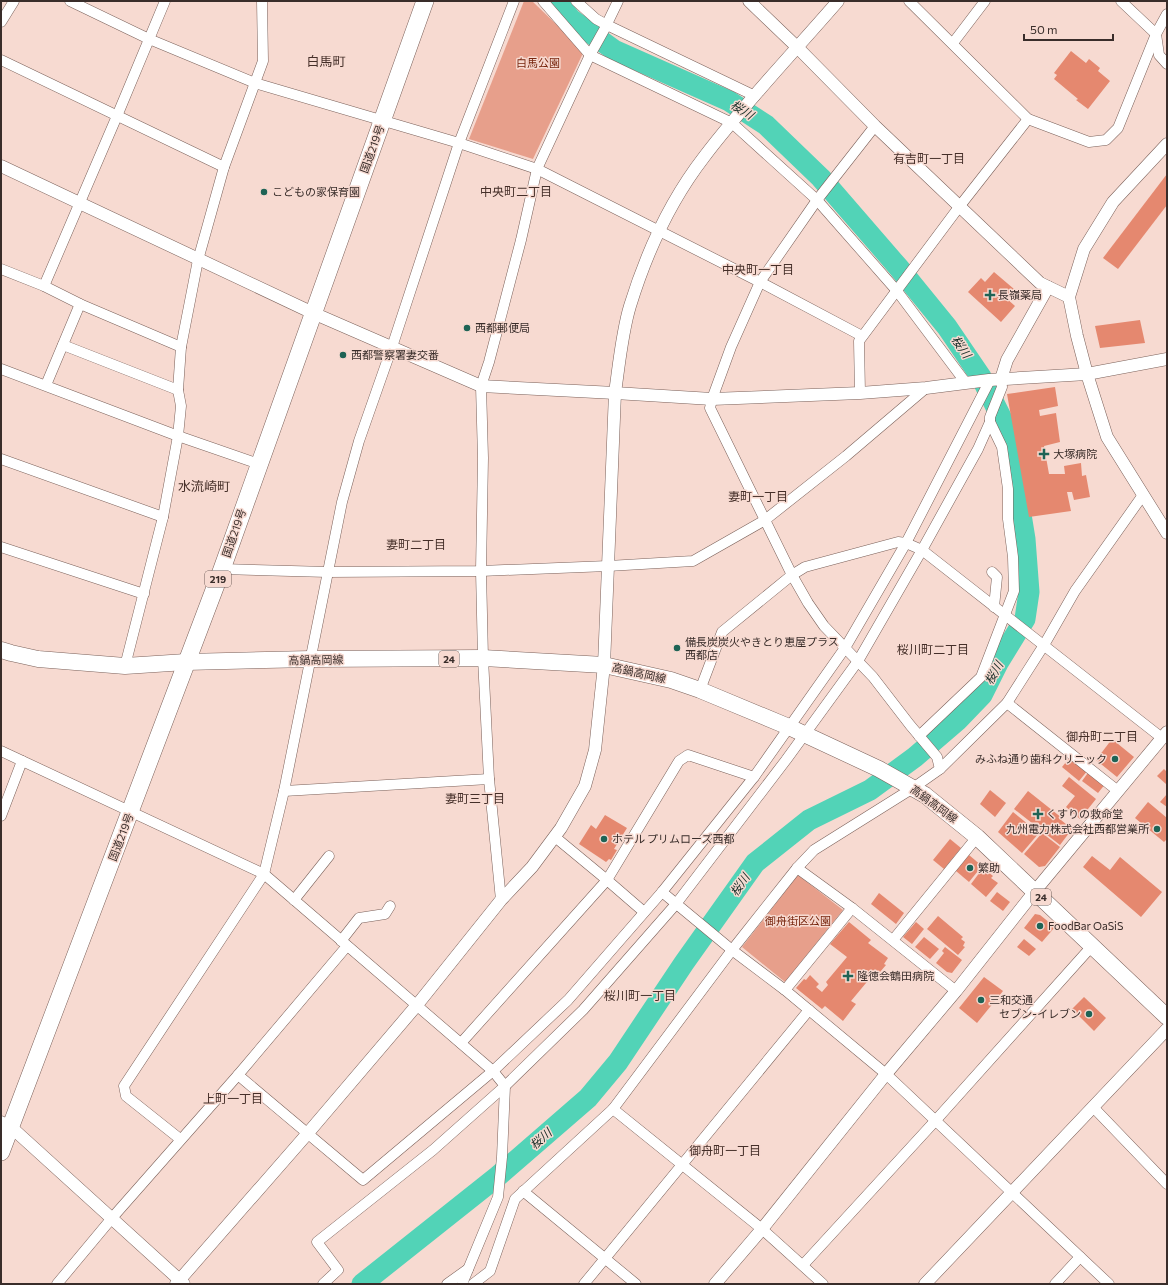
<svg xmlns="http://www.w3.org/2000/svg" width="1168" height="1285" viewBox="0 0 1168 1285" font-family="Commissioner,'Noto Sans JP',sans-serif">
  <rect width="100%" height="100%" fill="#f7dad1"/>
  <g fill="#e79f8b">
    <path d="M524,1H532L584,51L533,159L469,139Z"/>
    <path d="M798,875L843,910L785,982L742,947Z"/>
  </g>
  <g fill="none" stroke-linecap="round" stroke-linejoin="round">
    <path stroke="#52d3b7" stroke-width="21" d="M362,1284L498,1176L588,1098L618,1062L684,963L755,863L809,820L870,790L915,757L958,720L982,695L998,663L1025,619L1029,592L1025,539L1007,429L981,377L947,327L899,268L821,178L766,125L729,101L614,50L571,19L556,1"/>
  </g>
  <g fill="#e5886f">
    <path d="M1071,51L1086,63L1089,59L1100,68L1098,71L1110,81L1088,109L1076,100L1078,99L1054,79L1057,75L1054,73Z"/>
    <path d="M1167,174V205L1118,269L1103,258Z"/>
    <path d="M994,272L1014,289L1006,298L1015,306L1001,322L968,292L981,278L985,282Z"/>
    <path d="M1140,320L1145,343L1100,348L1095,326Z"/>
    <path d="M1055,387L1058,406L1039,410L1040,416L1056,413L1060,442L1044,446L1049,474H1065L1064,466L1081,463L1082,476L1086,475L1090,497L1074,500L1072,492H1067L1071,511L1029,517L1007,394Z"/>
    <path d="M1112,739L1134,757L1117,777L1096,760Z"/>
    <path d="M1071,756L1088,770L1079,781L1062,767Z"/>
    <path d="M1164,769L1167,772L1166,784L1157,776Z"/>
    <path d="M1090,770L1106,783L1098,793L1082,781Z"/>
    <path d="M1069,777L1096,799L1080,819L1066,807L1075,796L1062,786Z"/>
    <path d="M990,790L1006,803L995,817L980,804Z"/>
    <path d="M1028,791L1062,818L1061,820L1072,829L1060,845L1014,809Z"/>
    <path d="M1167,794V807L1160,802Z"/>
    <path d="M1148,802L1167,818V839L1164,842L1135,818Z"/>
    <path d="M1013,812L1039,833L1022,853L998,832Z"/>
    <path d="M605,815L627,828L614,849L617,850L611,860L609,859L606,862L579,844L591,825L596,829Z"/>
    <path d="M1042,833L1060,847L1045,866L1039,867L1024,854Z"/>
    <path d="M950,839L961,848L944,869L933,860Z"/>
    <path d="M969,855L982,866L969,882L956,871Z"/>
    <path d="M1092,856L1110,870L1120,857L1162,892L1141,917L1083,867Z"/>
    <path d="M983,868L993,876L991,878L998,883L986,897L971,884Z"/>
    <path d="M997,892L1010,902L1003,911L990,901Z"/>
    <path d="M879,893L904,913L896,924L871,904Z"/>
    <path d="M1035,914L1040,915L1055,927L1042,942L1024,928Z"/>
    <path d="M938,916L963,937L961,939L965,942L963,946L965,947L958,955L927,929Z"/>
    <path d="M849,922L871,940L868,943L888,958L884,964L886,965L874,979L871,977L851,1001L856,1004L843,1021L825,1006L822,1009L796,988L804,979L806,980L810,975L819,984L816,987L822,992L828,985L826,982L847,957L830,944Z"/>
    <path d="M916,922L924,929L912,944L903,937Z"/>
    <path d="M924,937L939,949L930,959L915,947Z"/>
    <path d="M1024,939L1036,949L1029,956L1017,947Z"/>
    <path d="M945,947L962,960L952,973L947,972L936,963L944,953L942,951Z"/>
    <path d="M984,977L1003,991L977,1023L959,1008Z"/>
    <path d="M1084,997L1106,1018L1094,1031L1072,1009Z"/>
  </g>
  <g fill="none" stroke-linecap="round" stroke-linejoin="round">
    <defs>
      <g id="minor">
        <path d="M70,1L149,39L255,83L459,143L537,169L760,282L862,336"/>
        <path d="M543,1L590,55L732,123L817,200L897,291L966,383"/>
        <path d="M576,1L596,19L607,25L755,96"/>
        <path d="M909,1L1028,119L1089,142L1106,140L1118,128L1156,34L1167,14"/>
        <path d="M1121,1L1156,34L1159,55L1167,64"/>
        <path d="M1,22L14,1"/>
        <path d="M953,43L985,1"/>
        <path d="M1,60L224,167"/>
        <path d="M875,126L817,200L760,282L731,347L712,399L710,408L792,575L808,603L824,626L873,677L910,725L937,757L940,769"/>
        <path d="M1,269L44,286L80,304L181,347"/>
        <path d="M44,286L117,116L165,1"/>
        <path d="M63,345L178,390"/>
        <path d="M1,369L178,436L259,464"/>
        <path d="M46,385L80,304"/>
        <path d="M860,393L859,341L959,207L1028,119"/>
        <path d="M1,459L163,517"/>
        <path d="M1,547L144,594"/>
        <path d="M222,569L328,572L481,571L608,566L693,561L765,520L846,456L926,388"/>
        <path d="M992,572L997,577L994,607"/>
        <path d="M125,666L163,517L178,436L181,406L178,390L181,347L198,260L224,167L263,61L262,1"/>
        <path d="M700,690L722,632L792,575L805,567L898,542L906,543L922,550L1162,738"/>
        <path d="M1007,703L1118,791"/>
        <path d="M919,736L981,677L1014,591L1013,557L1008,519V489L1002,447L990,422V417L1002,387L1001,379"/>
        <path d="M1,751L264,874L493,1071L505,1086L502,1157L498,1197L462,1284"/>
        <path d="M284,791L489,779"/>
        <path d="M1,816L22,761"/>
        <path d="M555,837L607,880L679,761L688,755L754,777"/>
        <path d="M797,868L852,908L956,991"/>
        <path d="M662,892L732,950L785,990L886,1074L1109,1284"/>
        <path d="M294,900L329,856"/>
        <path d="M501,900L489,779L483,658L481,571L483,458L481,386L489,362L521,240L537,169L590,55L604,30L618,1"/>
        <path d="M893,940L977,837"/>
        <path d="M341,941L359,918L385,914L390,906"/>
        <path d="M785,990L852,908"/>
        <path d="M461,1043L607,880L644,912"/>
        <path d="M238,1075L363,1180L493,1071L568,1000L662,892L754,777L845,648L906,543L989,382L992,380"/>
        <path d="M1093,1107L1167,1184"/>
        <path d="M613,1109L762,1229L823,1284"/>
        <path d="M180,1139L126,1096L124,1086L264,874L284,791L342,502L359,441L392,347L459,143L514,1"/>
        <path d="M523,1191L636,1284"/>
        <path d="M803,1265L936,1120L1092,946"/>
        <path d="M57,1284L112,1218L238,1075L347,946"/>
        <path d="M323,1284L338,1270L317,1242L433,1150L505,1086L583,1010L676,904L786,760L858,661L922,550L978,449L990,422"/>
        <path d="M447,1284L468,1269"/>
        <path d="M473,1284L490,1271L515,1199L613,1109L732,950L797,868L814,850L913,788L940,769L1007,703L1044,645L1075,591L1143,495"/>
        <path d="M584,1284L809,1010"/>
        <path d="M1055,1284L1080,1257"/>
      </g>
      <g id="tertiary">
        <path d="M1,166L313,313L481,386L615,393L712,399L860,393L926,388L989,380L1087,374L1077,336L1069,297L1040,283L875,126L798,48L749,1"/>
        <path d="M1069,297L1084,249L1113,202L1167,144"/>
        <path d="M1167,359L1087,374L1107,437L1167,533"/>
        <path d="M1001,379L1007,360L1048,287"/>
        <path d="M1,1122L11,1127L184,1284"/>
        <path d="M176,1284L308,1133L417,1005L501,900L532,867L561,828L585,786L595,750L604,665L615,393C619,365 622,332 630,306C646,254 670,201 704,157C745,103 793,53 838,1"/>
        <path d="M715,1284L762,1229L886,1074L956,991L1035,891L1167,732"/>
        <path d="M925,1284L1167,1029"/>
      </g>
      <path id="primary" d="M1,650L11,653L38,659L125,666L186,662L311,659L483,658L604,665L671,680L700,690L789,727L879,769L925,795L977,837L1167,1017"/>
      <path id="trunk" d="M1,1152L222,569L425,1"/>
    </defs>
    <use href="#minor" stroke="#7b615a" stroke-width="11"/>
    <use href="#tertiary" stroke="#7b615a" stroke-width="13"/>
    <use href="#primary" stroke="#7b615a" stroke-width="17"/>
    <use href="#trunk" stroke="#7b615a" stroke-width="18"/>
    <use href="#minor" stroke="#fff" stroke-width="10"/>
    <use href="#tertiary" stroke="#fff" stroke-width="12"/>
    <use href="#primary" stroke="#fff" stroke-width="16"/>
    <use href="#trunk" stroke="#fff" stroke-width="17"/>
  </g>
  <g fill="#1e6355" stroke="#f7dad1" stroke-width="1.5">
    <circle cx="264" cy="192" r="4"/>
    <path d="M988 289h4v4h4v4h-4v4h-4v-4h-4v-4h4z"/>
    <circle cx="467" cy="328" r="4"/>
    <circle cx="343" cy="355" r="4"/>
    <path d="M1042 448h4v4h4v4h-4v4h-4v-4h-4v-4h4z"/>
    <circle cx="677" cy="648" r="4"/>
    <circle cx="1115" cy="759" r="4"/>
    <path d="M1036 808h4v4h4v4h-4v4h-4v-4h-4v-4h4z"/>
    <circle cx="1157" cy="829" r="4"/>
    <circle cx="604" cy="839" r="4"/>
    <circle cx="970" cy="868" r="4"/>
    <circle cx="1040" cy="926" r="4"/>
    <path d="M846 970h4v4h4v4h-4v4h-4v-4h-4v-4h4z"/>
    <circle cx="981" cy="1000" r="4"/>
    <circle cx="1089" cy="1014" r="4"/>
  </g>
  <g text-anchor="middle" stroke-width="3" stroke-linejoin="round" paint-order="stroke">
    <g fill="#f7dad1" stroke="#72615c" stroke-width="1">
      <rect x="205" y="571" width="26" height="16" rx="3"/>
      <rect x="439" y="651" width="20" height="16" rx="3"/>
      <rect x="1031" y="889" width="20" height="16" rx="3"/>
    </g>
    <g font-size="10" font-weight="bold" fill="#392d2a">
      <text x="218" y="583">219</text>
      <text x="449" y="663">24</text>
      <text x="1041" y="901">24</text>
    </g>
    <g font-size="11" fill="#78250d" stroke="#f7dad1">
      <text x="538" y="67">白馬公園</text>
      <text x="798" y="925">御舟街区公園</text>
    </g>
    <g font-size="11" fill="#392d2a" stroke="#f7dad1">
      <text transform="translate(372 149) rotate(-70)" y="4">国道219号</text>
      <text transform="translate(234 533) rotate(-71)" y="4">国道219号</text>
      <text transform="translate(316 660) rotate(-1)" y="4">高鍋高岡線</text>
      <text transform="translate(639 673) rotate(13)" y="4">高鍋高岡線</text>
      <text transform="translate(934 804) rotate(36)" y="4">高鍋高岡線</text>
      <text transform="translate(121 837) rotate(-69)" y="4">国道219号</text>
    </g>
    <g font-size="11" fill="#392d2a" stroke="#f7dad1" text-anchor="start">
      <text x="272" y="196">こどもの家保育園</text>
      <text x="998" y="299">長嶺薬局</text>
      <text x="475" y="332">西都郵便局</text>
      <text x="351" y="359">西都警察署妻交番</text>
      <text x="1053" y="458">大塚病院</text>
      <text x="685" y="646">備長炭炭火やきとり恵屋プラス<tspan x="685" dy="13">西都店</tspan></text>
      <text x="1107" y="763" text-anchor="end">みふね通り歯科クリニック</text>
      <text x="1046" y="818">くすりの救命堂</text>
      <text x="1149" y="833" text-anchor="end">九州電力株式会社西都営業所</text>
      <text x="612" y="843">ホテル プリムローズ西都</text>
      <text x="978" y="872">繁助</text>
      <text x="1048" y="930">FoodBar OaSiS</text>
      <text x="857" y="980">隆徳会鶴田病院</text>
      <text x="989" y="1004">三和交通</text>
      <text x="1081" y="1018" text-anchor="end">セブン-イレブン</text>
    </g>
    <g font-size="12" font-style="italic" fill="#192f29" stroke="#f7dad1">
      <text transform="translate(742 110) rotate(32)" y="4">桜川</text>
      <text transform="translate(961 347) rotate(56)" y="4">桜川</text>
      <text transform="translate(994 673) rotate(-60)" y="4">桜川</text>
      <text transform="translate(740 885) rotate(-55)" y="4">桜川</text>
      <text transform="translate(541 1139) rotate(-41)" y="4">桜川</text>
    </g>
    <g font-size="12" fill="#452f29" stroke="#f7dad1">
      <text x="929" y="163">有吉町一丁目</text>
      <text x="516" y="196">中央町二丁目</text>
      <text x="758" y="274">中央町一丁目</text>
      <text x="758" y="501">妻町一丁目</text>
      <text x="416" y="549">妻町二丁目</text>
      <text x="933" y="654">桜川町二丁目</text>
      <text x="1102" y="741">御舟町二丁目</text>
      <text x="475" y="803">妻町三丁目</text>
      <text x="640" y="1000">桜川町一丁目</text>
      <text x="233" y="1103">上町一丁目</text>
      <text x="725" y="1155">御舟町一丁目</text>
    </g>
    <g font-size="13" fill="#452f29" stroke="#f7dad1">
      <text x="326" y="66">白馬町</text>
      <text x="204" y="491">水流崎町</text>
    </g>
  </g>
  <rect width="1168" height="1285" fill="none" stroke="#392d2a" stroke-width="4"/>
  <path d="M1024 34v6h89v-6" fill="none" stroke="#392d2a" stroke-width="2"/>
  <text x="1030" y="34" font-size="12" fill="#392d2a" stroke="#f7dad1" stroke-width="3" paint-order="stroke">50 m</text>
</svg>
